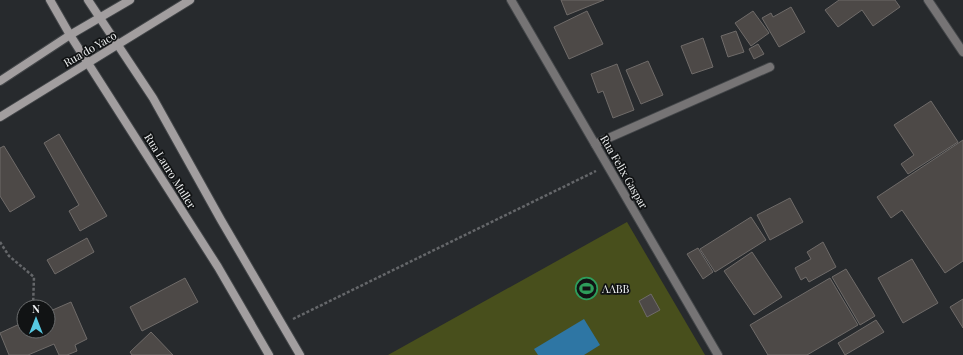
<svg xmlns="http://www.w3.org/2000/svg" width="963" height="355" viewBox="0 0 963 355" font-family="'Playfair Display',serif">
  <rect width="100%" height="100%" fill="#272a2d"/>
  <path fill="#484f1c" d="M627,222L705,355H388Z"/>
  <path fill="#2e76a4" d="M584,319L600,345L584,355H538L534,349Z"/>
  <g fill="#4d4947" stroke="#6f6b69">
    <path d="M561,0H604L567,15Z"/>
    <path d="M839,0H895L900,7L873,26L862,10L838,27L825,10Z"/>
    <path d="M791,7L805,32L779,47L762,18L771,13L773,17Z"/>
    <path d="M587,11L603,44L569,59L554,27Z"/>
    <path d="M753,11L769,33L751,46L735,23Z"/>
    <path d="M736,31L744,52L728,57L721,36Z"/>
    <path d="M703,38L713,67L692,74L681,46Z"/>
    <path d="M758,44L764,54L754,59L749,49Z"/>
    <path d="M648,61L663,95L641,104L626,70Z"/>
    <path d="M617,64L634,110L613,118L603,91L598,93L591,74Z"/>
    <path d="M931,101L958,142L908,174L901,164L914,155L894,125Z"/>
    <path d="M59,134L107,216L80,231L69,211L79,205L44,143Z"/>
    <path d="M963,140V261L945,273L902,210L891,218L877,197Z"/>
    <path d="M4,146L35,197L10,212L0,196V148Z"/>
    <path d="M790,198L803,222L770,240L757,215Z"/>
    <path d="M751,217L766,240L715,272L700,249Z"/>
    <path d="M87,238L94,252L55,274L47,260Z"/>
    <path d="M823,242L836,267L809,282L806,277L801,280L795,268L811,259L807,252Z"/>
    <path d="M698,248L713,272L703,279L687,254Z"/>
    <path d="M752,252L782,297L754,315L724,271Z"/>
    <path d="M912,259L938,303L903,323L878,278Z"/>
    <path d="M846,269L875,316L860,325L832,277Z"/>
    <path d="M185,278L198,302L142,331L130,307Z"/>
    <path d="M830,278L858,325L807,355H768L750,325Z"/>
    <path d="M651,294L660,310L647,317L639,301Z"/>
    <path d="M963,299V328L950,307Z"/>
    <path d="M71,302L87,339L75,345L77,351L67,355H59L54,344L28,355H9L0,333L24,322V331H48V312Z"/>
    <path d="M876,320L884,332L845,355L838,343Z"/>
    <path d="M151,332L173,355H132L130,352Z"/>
  </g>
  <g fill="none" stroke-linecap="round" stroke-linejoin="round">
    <defs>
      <g id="street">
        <path d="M511,0L718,355"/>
        <path d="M928,0L963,52"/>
        <path d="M595,144L770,67"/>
      </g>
      <g id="secondary">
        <path d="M50,0L70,35L218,267L269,355"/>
        <path d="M88,0L153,98L221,220L300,355"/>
        <path d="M0,81L70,35L130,0"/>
        <path d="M0,117L190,0"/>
      </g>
    </defs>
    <use href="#street" stroke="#434649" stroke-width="10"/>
    <use href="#secondary" stroke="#434649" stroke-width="10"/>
    <g stroke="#65676a" stroke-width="2.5" stroke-dasharray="3 2" stroke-linecap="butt">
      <path d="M0,242L9,256L34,277L33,307"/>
      <path d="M293,319L596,171"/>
    </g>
    <use href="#street" stroke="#767475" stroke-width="8"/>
    <use href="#secondary" stroke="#a29e9f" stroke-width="8"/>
  </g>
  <defs>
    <symbol id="stadium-ring" viewBox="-11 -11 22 22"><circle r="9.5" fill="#111314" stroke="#2e9e5b" stroke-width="1.5"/><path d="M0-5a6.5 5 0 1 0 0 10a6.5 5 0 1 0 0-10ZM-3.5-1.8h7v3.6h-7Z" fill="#2e9e5b"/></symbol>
  </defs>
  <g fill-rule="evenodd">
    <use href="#stadium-ring" x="574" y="276" width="25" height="25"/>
  </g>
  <g text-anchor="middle" stroke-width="3.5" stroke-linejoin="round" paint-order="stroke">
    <g font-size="11" fill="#f1f3f4" stroke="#111314">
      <text transform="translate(90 49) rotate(-30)" y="4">Rua do Yaco</text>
      <text transform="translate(170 171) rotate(58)" y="4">Rua Lauro Muller</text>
      <text transform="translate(624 172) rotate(60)" y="4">Rua Felix Gaspar</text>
    </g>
    <g font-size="11" fill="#f1f3f4" stroke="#111314" text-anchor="start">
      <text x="602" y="293">AABB</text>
    </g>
  </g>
  <g transform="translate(36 319)"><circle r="19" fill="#111314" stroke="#6b6d6e"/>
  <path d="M0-3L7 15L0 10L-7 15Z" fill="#57c9e2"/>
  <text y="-6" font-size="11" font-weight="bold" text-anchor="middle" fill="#f1f3f4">N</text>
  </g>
</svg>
